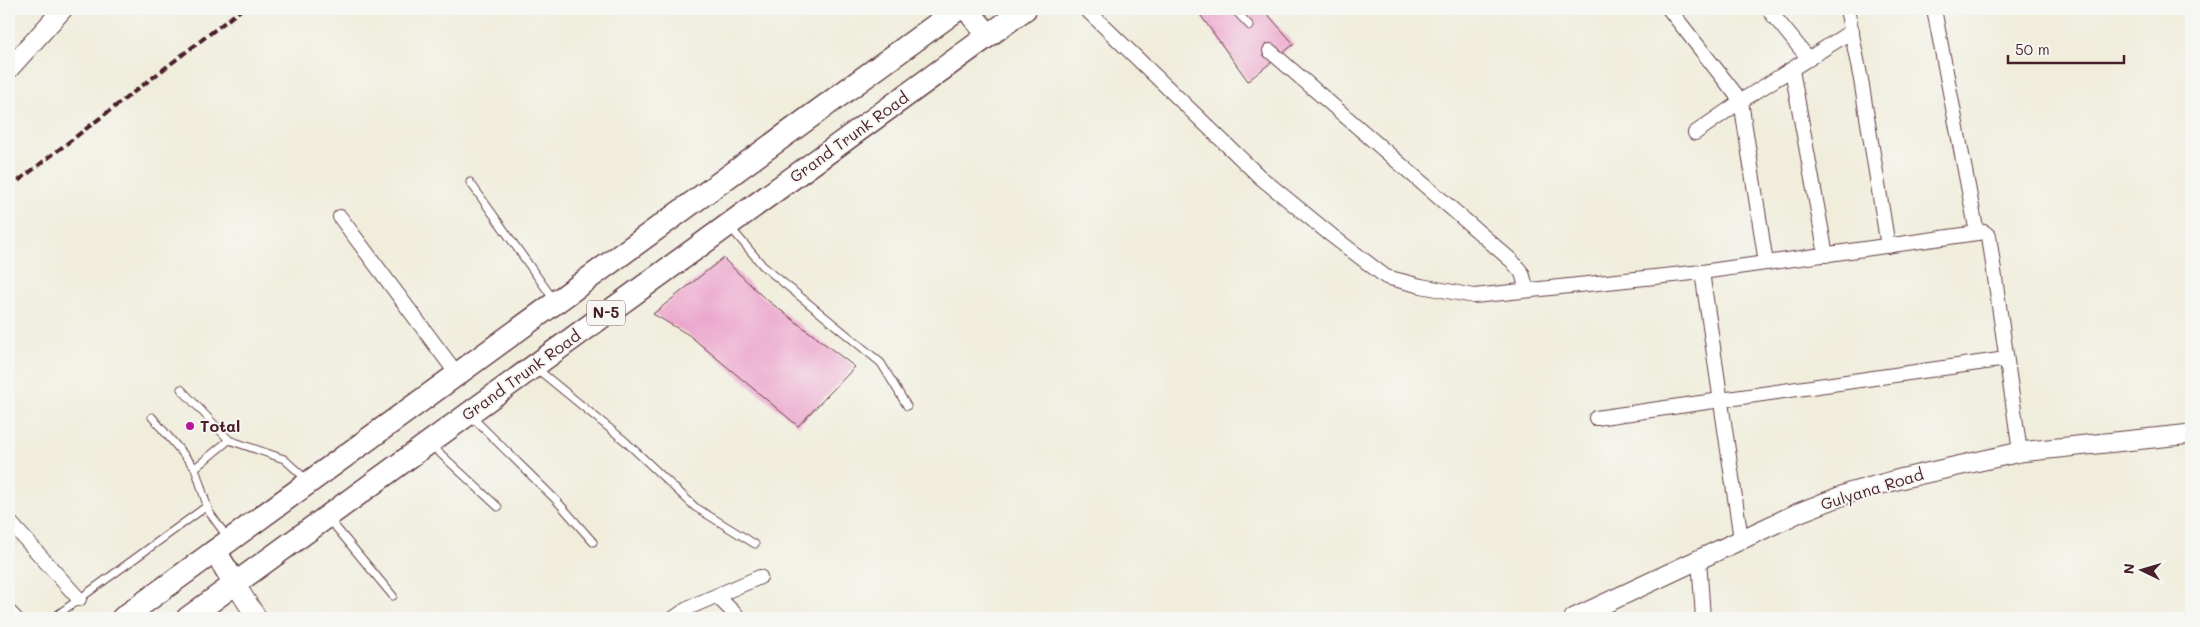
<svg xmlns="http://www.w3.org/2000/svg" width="2200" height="627" viewBox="0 0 2200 627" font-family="Mali,sans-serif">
  <rect width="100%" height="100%" fill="#f6f6f2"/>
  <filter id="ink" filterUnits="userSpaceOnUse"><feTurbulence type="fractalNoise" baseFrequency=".02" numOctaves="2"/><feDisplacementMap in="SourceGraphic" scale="10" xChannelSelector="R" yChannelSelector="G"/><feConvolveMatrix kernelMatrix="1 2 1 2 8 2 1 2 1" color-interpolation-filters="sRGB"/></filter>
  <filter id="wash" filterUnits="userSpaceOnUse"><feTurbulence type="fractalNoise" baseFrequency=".0096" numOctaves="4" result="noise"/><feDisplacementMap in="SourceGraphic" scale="20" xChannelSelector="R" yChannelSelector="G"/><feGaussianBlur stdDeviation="1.12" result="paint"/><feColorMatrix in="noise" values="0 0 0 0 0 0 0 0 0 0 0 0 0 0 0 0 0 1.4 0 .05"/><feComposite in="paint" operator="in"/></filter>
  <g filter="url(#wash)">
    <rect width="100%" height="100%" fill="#f0eddb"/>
    <g id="blocks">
      <g fill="#eca6cc">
        <path d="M1196,9H1263L1294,44L1248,81Z"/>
        <path d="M723,258L762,296L855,367L798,426L689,335L653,314Z"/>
      </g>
    </g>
  </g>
  <g filter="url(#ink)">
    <use href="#blocks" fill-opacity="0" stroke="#633e45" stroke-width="1"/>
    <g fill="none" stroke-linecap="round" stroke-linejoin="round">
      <defs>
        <g id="service">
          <path d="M1234,9L1250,26"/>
          <path d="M470,182L554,300"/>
          <path d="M730,227L763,266L881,363L907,406"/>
          <path d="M536,368L625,441L695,507L755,544"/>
          <path d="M181,389L229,440L284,459L307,480"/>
          <path d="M471,416L557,501L593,542"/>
          <path d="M152,417L195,468L209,512L228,538"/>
          <path d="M431,445L498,507"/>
          <path d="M195,468L229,440"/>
          <path d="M329,519L393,596"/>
          <path d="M53,618L207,506"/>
        </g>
        <g id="minor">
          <path d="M1086,9L1260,177L1331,235L1386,277L1421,286L1474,296L1702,272L1984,232L1989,236L2020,452"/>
          <path d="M1669,9L1741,101L1766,263"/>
          <path d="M1768,9L1809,59"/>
          <path d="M1847,9L1861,80L1888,246"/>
          <path d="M1934,9L1977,233"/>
          <path d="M1270,51L1512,261L1522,273L1527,290"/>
          <path d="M1792,70L1826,255"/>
          <path d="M1695,133L1741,101L1852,31"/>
          <path d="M340,217L457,374"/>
          <path d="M1702,272L1741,539"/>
          <path d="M1596,418L2006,359"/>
          <path d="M9,521L79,599"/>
          <path d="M1699,559L1703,618"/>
          <path d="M717,596L739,618"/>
          <path d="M9,612L15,618"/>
          <path d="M674,618L690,607L760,577"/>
        </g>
        <g id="secondary">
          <path d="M9,69L63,9"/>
          <path d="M235,584L257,618"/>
          <path d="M1574,618L1798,513L1849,493L1904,478L2020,452L2191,434"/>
        </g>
        <g id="trunk">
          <path d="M967,9L988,35"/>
          <path d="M215,551L235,584"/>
          <path d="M123,618L958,9"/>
          <path d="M188,618L1025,9"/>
        </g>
      </defs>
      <use href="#service" stroke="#633e45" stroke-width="9"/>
      <use href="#minor" stroke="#633e45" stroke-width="16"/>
      <use href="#secondary" stroke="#633e45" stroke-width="21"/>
      <use href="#trunk" stroke="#633e45" stroke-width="25"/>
      <use href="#service" stroke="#fff" stroke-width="7"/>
      <use href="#minor" stroke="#fff" stroke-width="14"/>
      <use href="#secondary" stroke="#fff" stroke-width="19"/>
      <use href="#trunk" stroke="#fff" stroke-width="22"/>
      <path stroke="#4a1f2b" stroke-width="4" stroke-dasharray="8 4" stroke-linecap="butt" d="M9,188L242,9"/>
    </g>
  </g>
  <circle fill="#b5179e" stroke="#f6f6f2" stroke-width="2" cx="190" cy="426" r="5"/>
  <g text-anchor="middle" stroke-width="4" stroke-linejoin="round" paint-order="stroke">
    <rect fill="#f6f6f2" stroke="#7e6067" stroke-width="1" x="587" y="300.5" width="38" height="25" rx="4"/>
    <g font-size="15" font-weight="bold" fill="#4a1f2b">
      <text x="606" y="318">N-5</text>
    </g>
    <g font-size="16" fill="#4a1f2b" stroke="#f6f6f2">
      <text transform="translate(849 137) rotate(-36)" y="6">Grand Trunk Road</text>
      <text transform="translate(521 375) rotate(-36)" y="6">Grand Trunk Road</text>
      <text transform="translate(1872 489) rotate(-17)" y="6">Gulyana Road</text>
    </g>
    <g font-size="16" font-weight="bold" fill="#4a1f2b" stroke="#f6f6f2" text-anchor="start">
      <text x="200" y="432">Total</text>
    </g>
  </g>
  <rect width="2200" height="627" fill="none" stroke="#f6f6f2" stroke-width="30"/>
  <g transform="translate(2142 570) rotate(275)" stroke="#f6f6f2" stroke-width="4" paint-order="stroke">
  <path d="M0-4L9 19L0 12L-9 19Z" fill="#4a1f2b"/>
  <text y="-8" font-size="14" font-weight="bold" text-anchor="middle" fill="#4a1f2b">N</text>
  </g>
  <path d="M2008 55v8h116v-8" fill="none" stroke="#4a1f2b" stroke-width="2.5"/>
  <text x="2015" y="55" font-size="15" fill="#4a1f2b" stroke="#f6f6f2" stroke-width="4" paint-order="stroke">50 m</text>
</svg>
